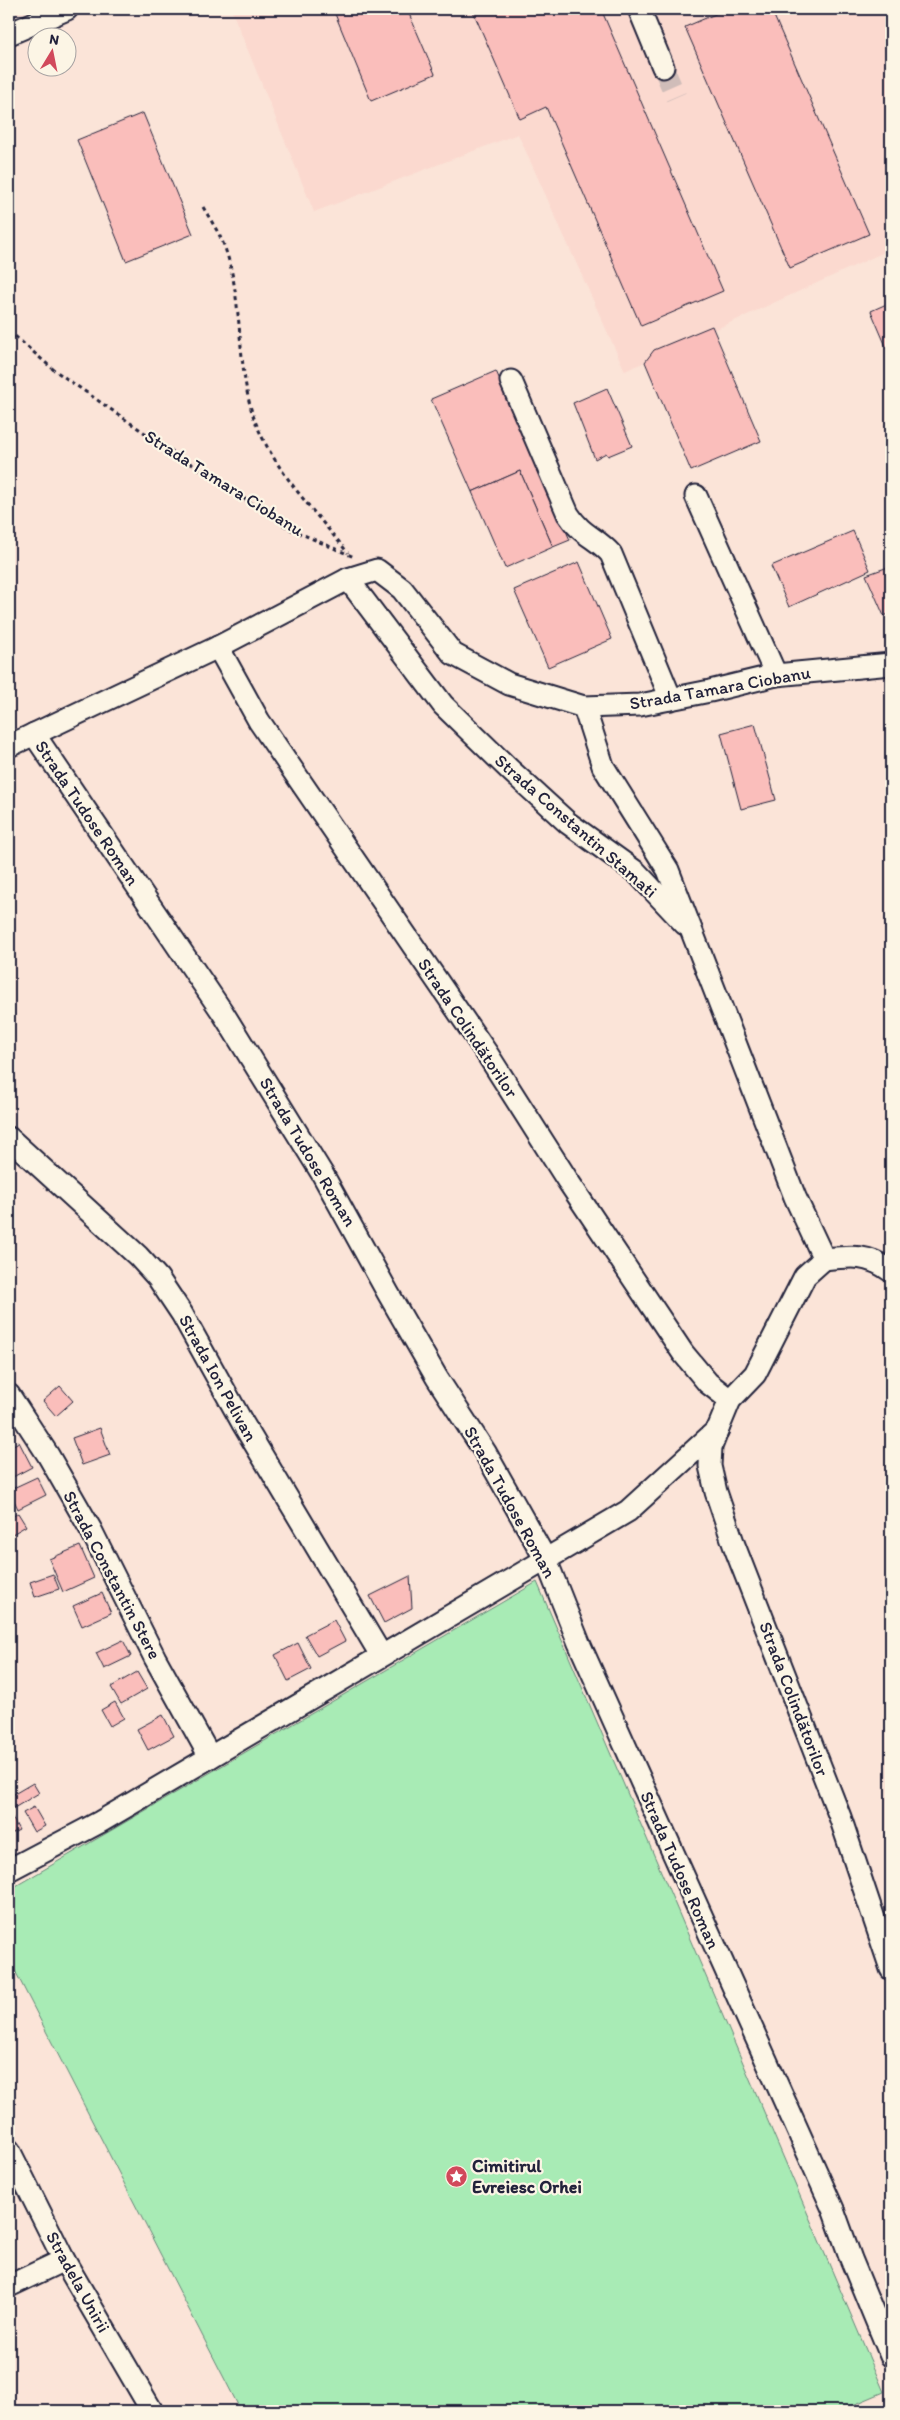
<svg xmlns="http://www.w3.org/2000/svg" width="900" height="2420" viewBox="0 0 900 2420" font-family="Itim,sans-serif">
  <rect width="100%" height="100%" fill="#fbe4d8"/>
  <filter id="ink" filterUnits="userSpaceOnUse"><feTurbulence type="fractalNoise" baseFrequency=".02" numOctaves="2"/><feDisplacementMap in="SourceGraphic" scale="10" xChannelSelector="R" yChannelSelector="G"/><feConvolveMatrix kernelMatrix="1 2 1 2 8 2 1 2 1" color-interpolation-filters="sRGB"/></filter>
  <g filter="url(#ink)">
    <path fill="#fbd9cf" d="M231,9H891V249L625,371L518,134L314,212Z"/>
    <path fill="#a8ebb5" stroke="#658678" d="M537,1582L884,2392L839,2411H241L9,1959V1890Z"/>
    <g fill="#fabebb" stroke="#22223b">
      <path d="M333,9H407L435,74L371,101Z"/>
      <path d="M472,9H601L723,291L641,326L546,107L520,119Z"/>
      <path d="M727,9H771L869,234L790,268L685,27Z"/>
      <path d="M143,113L193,234L126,261L77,140Z"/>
      <path d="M891,302V358L871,311Z"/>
      <path d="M712,326L761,441L691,471L645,362L654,350Z"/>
      <path d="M496,371L570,540L553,547L520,471L472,492L431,399Z"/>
      <path d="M607,388L632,446L608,456L606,453L595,459L573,403Z"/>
      <path d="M520,471L553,547L505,568L472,492Z"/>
      <path d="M853,531L870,570L789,607L771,566Z"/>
      <path d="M579,562L612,639L548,667L514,590Z"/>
      <path d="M891,566V613L884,616L866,575Z"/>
      <path d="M755,724L776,800L741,809L721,733Z"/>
      <path d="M60,1386L73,1401L56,1416L43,1401Z"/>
      <path d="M100,1428L110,1455L82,1465L72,1438Z"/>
      <path d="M19,1442L32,1467L9,1479V1447Z"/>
      <path d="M37,1477L46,1495L18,1509L9,1490Z"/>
      <path d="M18,1513L26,1526L9,1536V1519Z"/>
      <path d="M80,1546L94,1578L63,1592L49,1559Z"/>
      <path d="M53,1574L59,1589L35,1597L30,1582Z"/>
      <path d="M410,1576L412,1608L384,1623L370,1596Z"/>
      <path d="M102,1593L111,1613L82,1626L73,1606Z"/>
      <path d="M334,1620L345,1641L317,1656L305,1635Z"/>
      <path d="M123,1640L131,1656L104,1669L96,1653Z"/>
      <path d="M298,1643L311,1669L288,1681L275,1655Z"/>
      <path d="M137,1672L147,1689L121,1704L111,1687Z"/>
      <path d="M115,1702L124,1718L110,1726L101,1710Z"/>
      <path d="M163,1715L174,1736L148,1750L137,1729Z"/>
      <path d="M33,1783L39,1793L9,1811V1797Z"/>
      <path d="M34,1807L45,1826L34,1832L23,1813Z"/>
      <path d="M9,1812L19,1830L9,1835Z"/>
    </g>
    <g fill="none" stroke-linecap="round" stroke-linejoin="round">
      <path stroke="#d0bdb9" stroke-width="21" stroke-dasharray="21 11" stroke-linecap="butt" d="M663,67L676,97"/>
      <defs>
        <g id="minor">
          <path d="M639,9L663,67"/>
          <path d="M9,34L67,9"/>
          <path d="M511,381L568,514C582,536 596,537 611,554L671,699"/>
          <path d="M696,496L776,675"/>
          <path d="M348,579L443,705L510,770L568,823L636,872L685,924"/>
          <path d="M218,647L259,721L486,1052L568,1181L683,1353L708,1383L730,1400"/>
          <path d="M584,707L603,766L668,870L795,1197L824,1259C852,1256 868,1254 891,1271"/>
          <path d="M34,734L223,1013L323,1175L388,1293L437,1378L485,1452L546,1560L579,1643L833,2209L851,2259L891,2356"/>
          <path d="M9,746L218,647L348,579L377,570L402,589L453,654L509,684L584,707L640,705L710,691L776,675L891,664"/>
          <path d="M9,1138L138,1256L158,1278L182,1314L242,1422L381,1655"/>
          <path d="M9,1395L48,1455L91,1530L155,1658L210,1757"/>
          <path d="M718,1429L711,1447L710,1466L716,1492L734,1545L840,1817L891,1969"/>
          <path d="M9,1870L100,1822L628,1511L718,1429L730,1400L755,1374L805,1276L824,1259"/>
          <path d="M9,2150L64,2260L152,2411"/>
          <path d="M9,2286L64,2260"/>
        </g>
      </defs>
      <use href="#minor" stroke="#22223b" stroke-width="25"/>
      <g stroke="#22223b" stroke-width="3" stroke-dasharray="4 4" stroke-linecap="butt">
        <path d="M203,207C210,219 218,231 223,243C242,290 237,351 249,401C262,458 312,508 348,553"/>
        <path d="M9,331L54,370L155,440L290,529L354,557"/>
      </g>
      <use href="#minor" stroke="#fcf5e5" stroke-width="21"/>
    </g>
  </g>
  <defs>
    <symbol id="sight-disc" viewBox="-11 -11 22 22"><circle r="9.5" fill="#d1495b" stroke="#fcf5e5"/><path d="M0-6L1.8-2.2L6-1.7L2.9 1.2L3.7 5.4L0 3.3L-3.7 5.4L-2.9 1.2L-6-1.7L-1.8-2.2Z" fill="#fff"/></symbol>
  </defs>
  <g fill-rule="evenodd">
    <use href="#sight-disc" x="444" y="2164" width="25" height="25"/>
  </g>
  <g text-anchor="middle" stroke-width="4.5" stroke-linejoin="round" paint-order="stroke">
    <g font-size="18" fill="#22223b" stroke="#fcf5e5">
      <text transform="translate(224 483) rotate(32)" y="6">Strada Tamara Ciobanu</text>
      <text transform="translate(720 688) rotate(-10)" y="6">Strada Tamara Ciobanu</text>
      <text transform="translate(87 813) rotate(56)" y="6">Strada Tudose Roman</text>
      <text transform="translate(576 826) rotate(41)" y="6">Strada Constantin Stamati</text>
      <text transform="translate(468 1028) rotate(56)" y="6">Strada Colindătorilor</text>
      <text transform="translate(308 1152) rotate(59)" y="6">Strada Tudose Roman</text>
      <text transform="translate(218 1378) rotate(61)" y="6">Strada Ion Pelivan</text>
      <text transform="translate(510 1502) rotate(61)" y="6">Strada Tudose Roman</text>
      <text transform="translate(112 1575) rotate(62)" y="6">Strada Constantin Stere</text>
      <text transform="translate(794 1699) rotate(69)" y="6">Strada Colindătorilor</text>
      <text transform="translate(680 1870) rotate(66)" y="6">Strada Tudose Roman</text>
      <text transform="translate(78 2282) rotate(61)" y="6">Stradela Unirii</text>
    </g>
    <g font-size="18" font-weight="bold" fill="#22223b" stroke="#fcf5e5" text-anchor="start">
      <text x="472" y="2172">Cimitirul<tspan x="472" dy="21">Evreiesc Orhei</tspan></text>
    </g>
  </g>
  <rect width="900" height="2420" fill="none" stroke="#fcf5e5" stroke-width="30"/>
  <rect x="15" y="15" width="870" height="2390" fill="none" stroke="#22223b" stroke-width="2" filter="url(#ink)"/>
  <g transform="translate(52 52) rotate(10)"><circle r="24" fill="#fcf5e5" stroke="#a5a1a1"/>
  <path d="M0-4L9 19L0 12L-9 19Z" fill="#d1495b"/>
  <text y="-8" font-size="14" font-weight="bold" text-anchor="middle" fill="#22223b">N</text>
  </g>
</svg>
